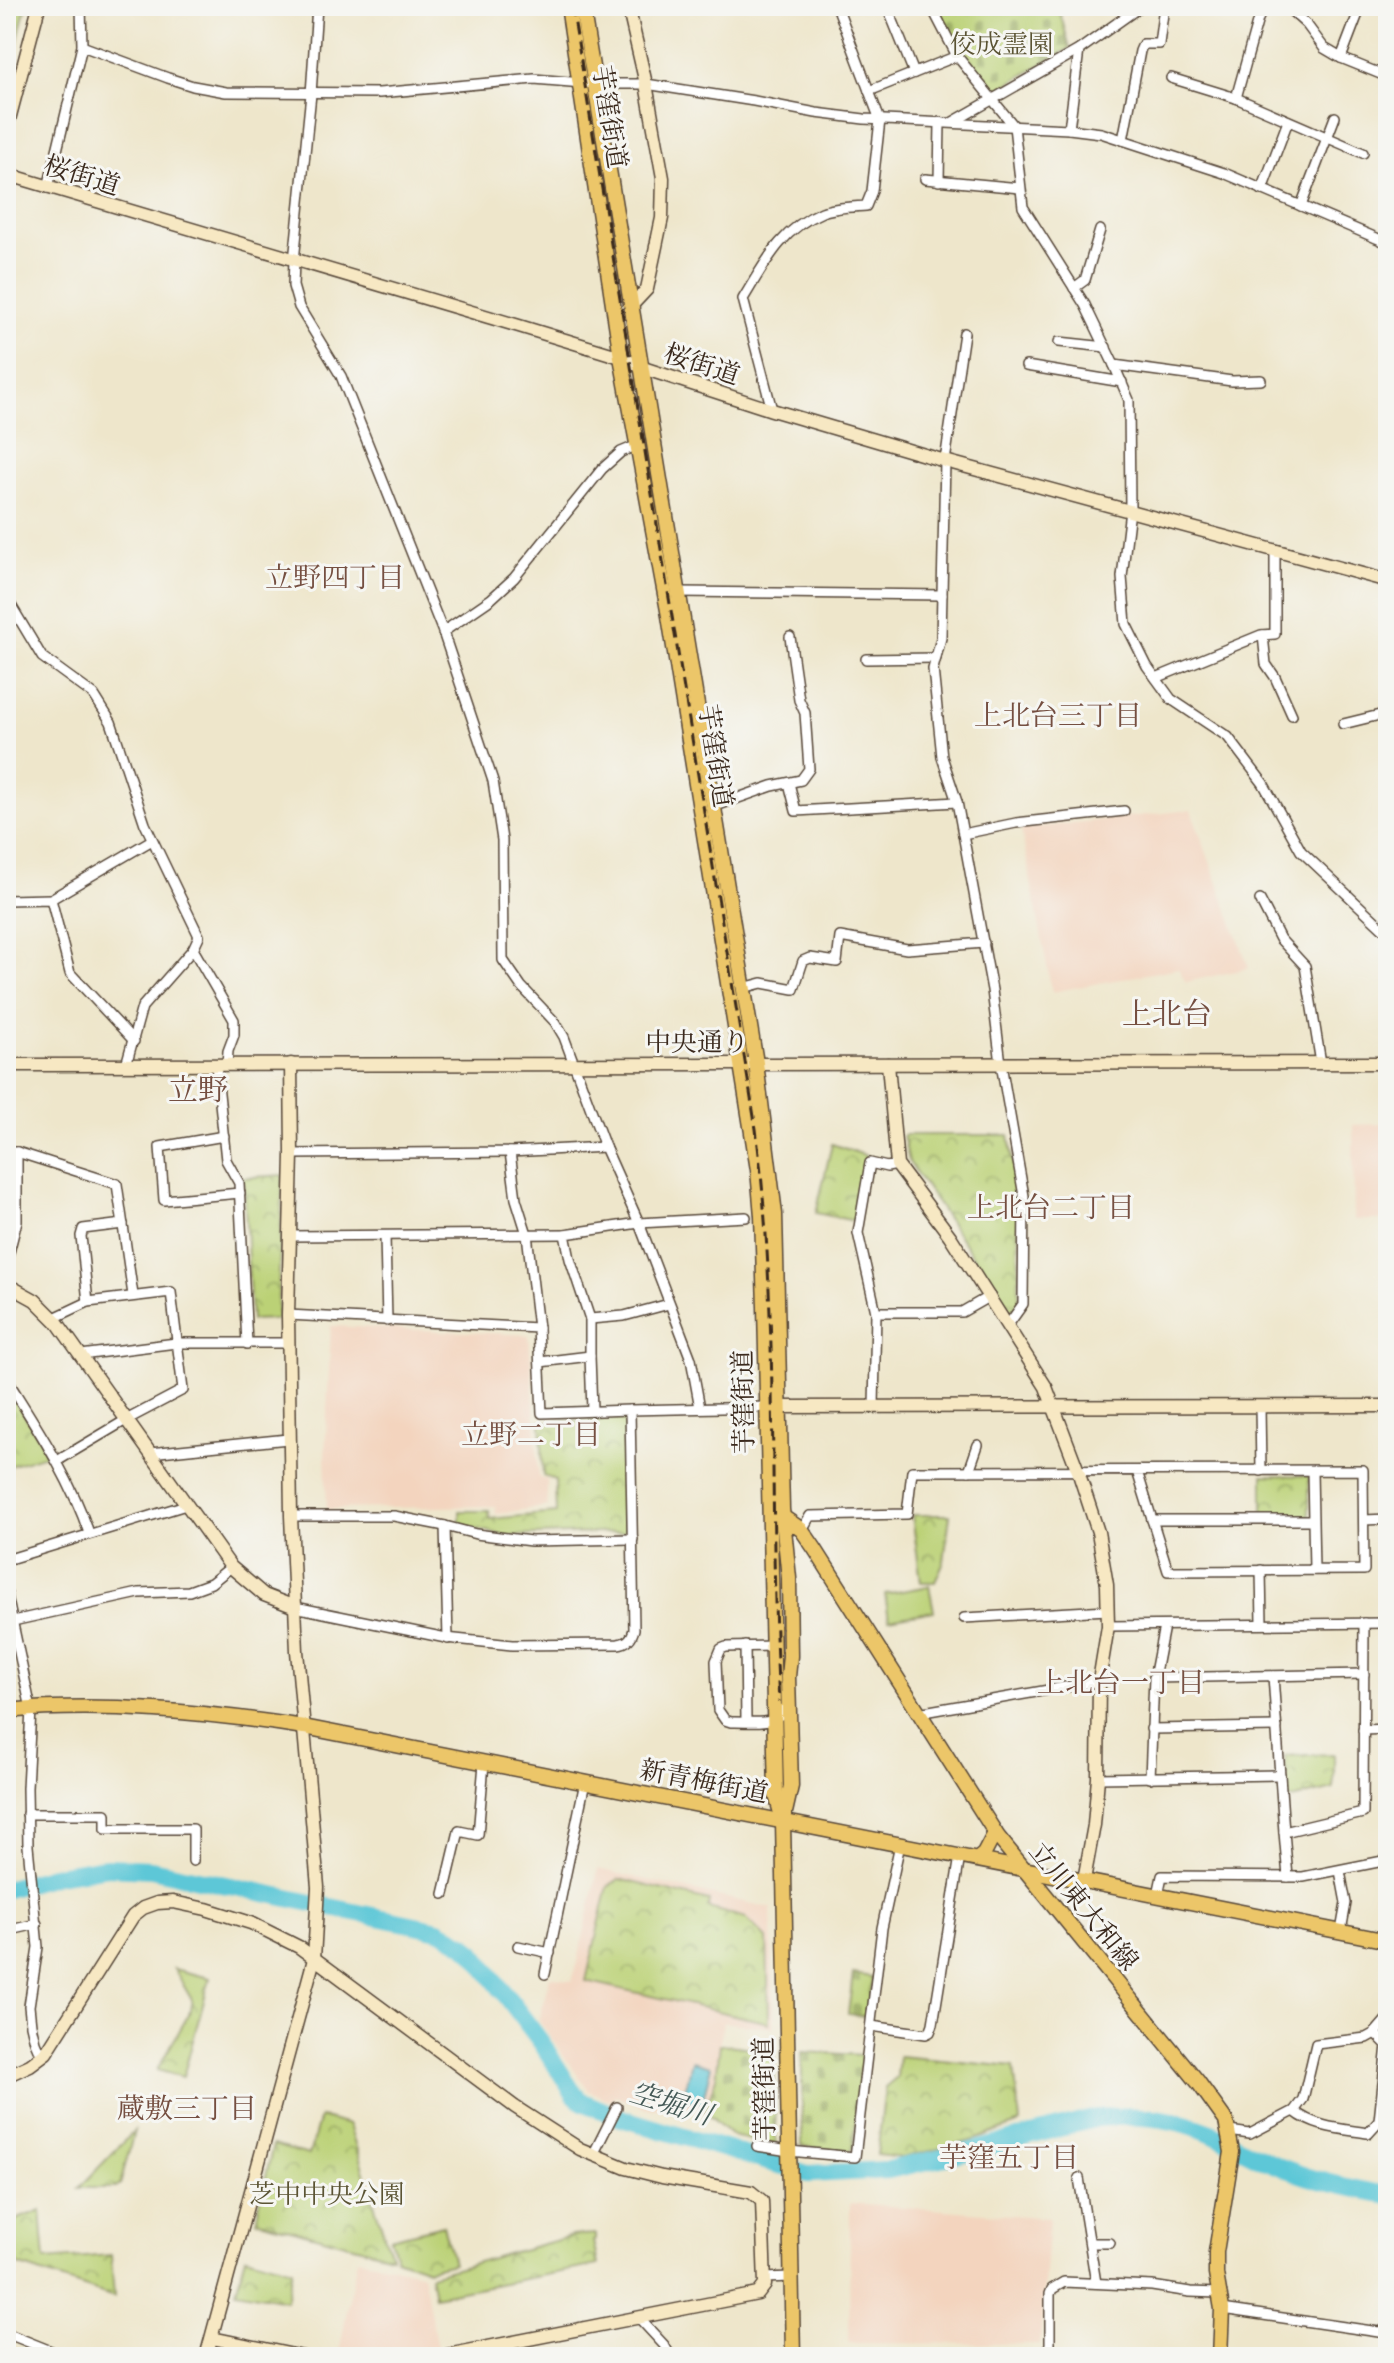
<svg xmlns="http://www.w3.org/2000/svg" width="1394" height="2363" viewBox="0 0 1394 2363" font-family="'Libre Bodoni','Noto Serif JP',serif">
  <defs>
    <pattern id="cemetery-stones" width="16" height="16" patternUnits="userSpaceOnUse" patternTransform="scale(2)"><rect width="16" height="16" fill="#bbd176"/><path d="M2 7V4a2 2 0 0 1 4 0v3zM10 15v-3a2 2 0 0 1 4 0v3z" fill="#99aa60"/></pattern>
    <pattern id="park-crowns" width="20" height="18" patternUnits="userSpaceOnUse" patternTransform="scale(2)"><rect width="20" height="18" fill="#bbd176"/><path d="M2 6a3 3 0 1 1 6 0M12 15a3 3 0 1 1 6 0" fill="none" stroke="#99aa60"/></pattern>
  </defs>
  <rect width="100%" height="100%" fill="#f6f6f2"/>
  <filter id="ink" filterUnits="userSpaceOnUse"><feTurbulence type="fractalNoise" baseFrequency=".0125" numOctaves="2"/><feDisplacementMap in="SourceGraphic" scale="16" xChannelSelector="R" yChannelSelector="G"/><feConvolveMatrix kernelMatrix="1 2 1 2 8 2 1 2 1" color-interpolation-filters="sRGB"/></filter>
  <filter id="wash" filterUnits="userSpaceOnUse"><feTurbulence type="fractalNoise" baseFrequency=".006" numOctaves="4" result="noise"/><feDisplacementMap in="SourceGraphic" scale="32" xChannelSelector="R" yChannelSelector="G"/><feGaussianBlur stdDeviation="1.8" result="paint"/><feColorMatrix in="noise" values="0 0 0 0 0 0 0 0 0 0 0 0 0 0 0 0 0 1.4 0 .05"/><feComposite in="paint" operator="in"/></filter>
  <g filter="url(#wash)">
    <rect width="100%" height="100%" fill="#eee6cb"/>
    <g fill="#f3d4be">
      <path d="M1191,810L1249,968L1186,982L1178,968L1052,992L1021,829Z"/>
      <path d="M1388,1124V1220H1354L1353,1125Z"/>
      <path d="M331,1326L529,1335L539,1478L547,1480V1506L496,1514L495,1506L327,1509L325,1457Z"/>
      <path d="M598,1869L771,1908L774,2028L723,2022L715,2077L704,2113L676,2106L647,2108L615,2095L611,2101L589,2091L539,2021L550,1976L572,1981L578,1961Z"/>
      <path d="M850,2203L1049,2218L1040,2344L849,2343Z"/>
      <path d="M357,2258L423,2274L437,2348L339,2353Z"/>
    </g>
    <g fill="url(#cemetery-stones)" stroke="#7b7e4a" stroke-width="2">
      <path d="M936,6H1058L1070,48L994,92L959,51Z"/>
      <path d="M853,1974L872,1977L868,2017L848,2014Z"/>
      <path d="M720,2044L774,2051L776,2145L732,2136L705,2112L716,2077Z"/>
      <path d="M802,2052L863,2055L853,2148L847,2152L802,2146Z"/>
    </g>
    <g fill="url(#park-crowns)" stroke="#7b7e4a" stroke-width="2">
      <path d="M6,6H26L6,87Z"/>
      <path d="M903,1135H1009L1018,1196L1019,1306L1014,1311H1010L909,1162Z"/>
      <path d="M832,1144L867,1156L855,1221L816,1213Z"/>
      <path d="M283,1175L277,1319L251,1320L244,1184L241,1178Z"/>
      <path d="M14,1398L49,1454L6,1467V1402Z"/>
      <path d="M625,1418L627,1532L507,1536L460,1525V1511H489L490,1519L556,1513L555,1480L543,1476L541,1422Z"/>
      <path d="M1263,1475L1309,1476V1517H1263Z"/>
      <path d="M950,1515L944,1561L935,1582H921L912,1515Z"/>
      <path d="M1334,1754V1789L1287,1800L1285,1756Z"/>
      <path d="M619,1879L709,1901L708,1908L746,1918L767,1939L769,2023L586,1981L608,1886Z"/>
      <path d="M174,1969L210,1978L183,2077L157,2070L189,2014L192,2000Z"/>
      <path d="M899,2056L1014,2067L1020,2123L971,2141L902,2158L877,2155L885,2088L897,2078Z"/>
      <path d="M320,2117L349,2125L391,2256L256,2220L273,2145L309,2155Z"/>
      <path d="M134,2131L120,2185L116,2188H79Z"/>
      <path d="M41,2210L45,2260L111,2255L114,2297L6,2261V2224Z"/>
      <path d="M443,2225L453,2263L428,2269L396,2258L390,2238Z"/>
      <path d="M595,2234V2240L593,2241L598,2265L434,2296L430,2275L572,2236Z"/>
      <path d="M246,2256L292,2269L286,2300L236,2291Z"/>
    </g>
    <path fill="#bbd176" stroke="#7b7e4a" stroke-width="2" d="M929,1586L934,1611L889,1619L885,1594Z"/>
    <path fill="#5dc7d7" stroke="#4c787a" stroke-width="2" d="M692,2061L711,2066L702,2104L683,2099Z"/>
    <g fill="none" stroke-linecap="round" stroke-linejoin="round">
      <path stroke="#5dc7d7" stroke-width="18" d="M6,1889L56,1875L107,1867L151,1869L439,1930L464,1944L474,1953L541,2042L574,2094L583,2102L621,2118L808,2174L888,2170L968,2152L1097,2118C1136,2114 1176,2117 1213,2134C1237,2145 1260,2160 1286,2169C1319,2182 1353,2189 1388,2195"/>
    </g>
  </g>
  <g filter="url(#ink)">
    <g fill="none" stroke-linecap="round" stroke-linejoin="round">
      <defs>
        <g id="street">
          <path d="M317,6L311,94L294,261L293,286L299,307L341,376L443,632L493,781L502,840L503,960L521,986L555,1022L564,1037L605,1147"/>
          <path d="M887,6L914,73"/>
          <path d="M931,6L957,56L1014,126L1023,207L1085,305L1114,365L1129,400L1130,510L1122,577L1126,624L1147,666L1171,699L1228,737L1263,783L1301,851L1388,933"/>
          <path d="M1286,6L1307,25L1324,48L1341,58L1388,77"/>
          <path d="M82,46L168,78L193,86L226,92L379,93L534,79L595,84H646L754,101L816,113L864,119L1069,129L1101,133L1224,173L1388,243"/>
          <path d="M1341,58L1361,6"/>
          <path d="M1171,78L1236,98L1363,153"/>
          <path d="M869,91L957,56"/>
          <path d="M1236,98L1258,19L1264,6"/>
          <path d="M953,122L1079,50L1141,6"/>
          <path d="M1069,129L1079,50"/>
          <path d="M1123,140L1140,51L1143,44H1159L1164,6"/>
          <path d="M925,179L1020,188"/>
          <path d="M939,181L940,122"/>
          <path d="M48,188L82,46L81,6"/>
          <path d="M1262,190L1288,121"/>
          <path d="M1301,206L1335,117"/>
          <path d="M1074,288L1085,280L1100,230"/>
          <path d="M964,333L945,461L941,638L933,669L942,757L957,802L992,990L1001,1064L1024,1196L1023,1304L1008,1325"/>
          <path d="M1059,342L1106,347"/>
          <path d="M1114,365L1232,381L1261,380"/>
          <path d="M1026,366L1122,382"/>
          <path d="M772,410L743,299C765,263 781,229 822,212C835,207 852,207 866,206L872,191L880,120L837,6"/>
          <path d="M678,592L942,595"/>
          <path d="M6,597L42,657L94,695L111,722L145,824L199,936L193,949L142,1007L126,1065"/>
          <path d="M443,632L491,599L514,578L602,469L621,452L638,445"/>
          <path d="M1263,635L1266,664L1275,677L1292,715"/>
          <path d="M866,659L936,658"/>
          <path d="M1156,678L1261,635L1275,634V550"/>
          <path d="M1343,724L1388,713"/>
          <path d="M789,783L796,811L957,802"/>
          <path d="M713,807L772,786L801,780L809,769L805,713L799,700L790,637"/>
          <path d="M963,834L1016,823L1124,811"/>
          <path d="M51,899L152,840"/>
          <path d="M6,900L51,899L70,973L134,1041"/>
          <path d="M1260,900L1280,939L1305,966L1321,1063"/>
          <path d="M193,949L234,1020V1035L228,1051L227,1065"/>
          <path d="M743,988L762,983L794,989L803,961L810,958L837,962L840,937L907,949L984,943"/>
          <path d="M216,1065L226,1160L239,1183L247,1344"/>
          <path d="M224,1136L160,1147L164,1200L240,1193"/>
          <path d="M6,1152H17L117,1184L133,1295"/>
          <path d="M292,1154L510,1152L605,1147L639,1223L565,1234L570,1259L590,1319L624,1316L669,1304"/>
          <path d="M289,1236L565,1234"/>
          <path d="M385,1236L387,1321"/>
          <path d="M6,1264L17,1221V1152"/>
          <path d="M88,1302L81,1236L83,1229L123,1224"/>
          <path d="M876,1312H962L990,1296"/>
          <path d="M288,1315L538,1328"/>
          <path d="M54,1318L88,1302L171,1292L183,1390L126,1420L57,1461"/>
          <path d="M81,1355L176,1343H288"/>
          <path d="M590,1356L592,1410"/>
          <path d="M540,1362L590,1356V1319"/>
          <path d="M6,1378C37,1428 70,1477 89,1533"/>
          <path d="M1260,1406L1261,1471"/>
          <path d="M874,1407L876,1312L858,1233L870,1163L887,1167L897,1165"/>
          <path d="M700,1408L691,1359L639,1223L746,1217"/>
          <path d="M630,1410L767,1407"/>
          <path d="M150,1453L288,1439"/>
          <path d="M969,1471L978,1445"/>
          <path d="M1312,1471L1314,1570"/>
          <path d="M291,1516H394L445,1526L476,1534L531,1541L633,1539"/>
          <path d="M1152,1520H1312"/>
          <path d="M1364,1520L1388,1519"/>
          <path d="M445,1526L448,1639"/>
          <path d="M802,1530L810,1516L907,1514L912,1471L1363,1470L1364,1570L1168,1571L1137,1471"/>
          <path d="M6,1560L186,1505"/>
          <path d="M1261,1570L1262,1624"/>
          <path d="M6,1591L31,1709L27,1788L28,1846L38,1947L29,2006L31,2025L35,2042L38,2049L46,2053"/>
          <path d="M295,1607L446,1638L512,1645L618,1644C628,1643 632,1638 634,1629L630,1410L542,1413L538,1328L527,1234L516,1199L510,1152"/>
          <path d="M964,1618L1108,1610"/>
          <path d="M13,1621L139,1593L189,1591L211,1583L231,1567"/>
          <path d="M1108,1626L1388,1623"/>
          <path d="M745,1646L746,1721"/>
          <path d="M772,1646L726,1647L721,1649L716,1661L718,1710L725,1720L731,1722C753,1721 778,1729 787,1704"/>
          <path d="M1273,1676L1284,1832L1363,1813L1364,1623"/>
          <path d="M1154,1678L1364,1674"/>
          <path d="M918,1713L1099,1681"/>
          <path d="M1151,1729L1277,1727"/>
          <path d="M1363,1730L1388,1729"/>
          <path d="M1098,1778L1280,1775"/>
          <path d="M1150,1778L1154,1678L1164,1626"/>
          <path d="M27,1814H106V1829H193V1861"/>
          <path d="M1284,1832L1288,1877"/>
          <path d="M1340,1871L1346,1903L1341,1931"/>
          <path d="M444,1894L459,1831L478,1835L484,1763"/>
          <path d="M1158,1895L1162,1876L1303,1877L1388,1860"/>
          <path d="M6,1931L37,1924"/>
          <path d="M518,1946L550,1953"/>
          <path d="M545,1974L585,1782"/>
          <path d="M871,2026L926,2034L930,2032L933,2024L960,1856"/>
          <path d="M1294,2111C1315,2128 1342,2129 1368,2133L1379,2121L1387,2045L1375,2033"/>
          <path d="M1229,2131L1250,2134L1294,2111L1303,2099L1316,2044L1366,2038L1375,2033L1388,2018"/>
          <path d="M757,2146L789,2151L855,2157L882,1928L900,1844"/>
          <path d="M593,2155L617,2107"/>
          <path d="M1079,2178L1096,2283"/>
          <path d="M1090,2243H1110"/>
          <path d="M765,2278L791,2277"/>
          <path d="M1222,2309L1379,2332L1388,2328"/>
          <path d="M639,2318L664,2345L671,2357"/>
          <path d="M6,2333L66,2357"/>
          <path d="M1050,2357V2294L1052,2289L1064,2282L1152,2286L1190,2292L1218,2293"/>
          <path d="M1386,2357L1388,2350"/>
        </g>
        <g id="secondary">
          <path d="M628,6L646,84L663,178L662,218L647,289L632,305"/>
          <path d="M6,131L39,6"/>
          <path d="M6,174L519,326L621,357L643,368L772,410L945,461L1388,581"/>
          <path d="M888,1064L897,1165L950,1236L1046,1387L1078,1471L1098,1532L1107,1585L1108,1626L1099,1681L1098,1778L1094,1825L1084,1880"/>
          <path d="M6,1065L1388,1063"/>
          <path d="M6,1284L35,1300L57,1322L231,1567L264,1595L295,1607"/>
          <path d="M771,1407L1388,1406"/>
          <path d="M6,2076L30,2065L46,2053L133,1916L143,1908L157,1903L173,1902L206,1909L251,1923L299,1947L515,2107L580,2149L626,2168L662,2177L751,2192L762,2201L765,2285L758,2294L437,2357"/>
          <path d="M212,2338L303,2357"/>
          <path d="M206,2357L314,1959L318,1887L297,1651L291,1516L288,1315L292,1154L291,1064"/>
        </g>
        <g id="primary">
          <path d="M568,6L621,357L669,616L758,1170L762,1216L765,1307L776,1795L782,1817"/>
          <path d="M582,6L756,1063L775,1214L782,1509L789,1578L790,1656L788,1677L791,1786L783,1821L793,2357"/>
          <path d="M783,1517L802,1530L815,1549L998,1837L1198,2082L1226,2121L1232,2152L1216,2252V2274L1222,2309L1220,2357"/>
          <path d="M6,1711C105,1702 206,1712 304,1727L1388,1941"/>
          <path d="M978,1859L984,1854L995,1833"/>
        </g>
      </defs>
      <use href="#street" stroke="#564638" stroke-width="12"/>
      <use href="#secondary" stroke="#564638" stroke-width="15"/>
      <use href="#primary" stroke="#564638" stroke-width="17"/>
      <use href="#street" stroke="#fff" stroke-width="9"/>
      <use href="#secondary" stroke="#f7e8c3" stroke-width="12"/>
      <use href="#primary" stroke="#ecc669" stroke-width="14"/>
      <path stroke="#3b2a1e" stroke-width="3" stroke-dasharray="12 6" stroke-linecap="butt" d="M572,6L756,1129C780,1319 768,1511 779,1702"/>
    </g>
  </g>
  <g text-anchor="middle" stroke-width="6" stroke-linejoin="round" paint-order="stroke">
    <g font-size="26" fill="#5b5434" stroke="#f6f6f2">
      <text x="1002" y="53">佼成霊園</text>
      <text x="327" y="2203">芝中中央公園</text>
    </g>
    <g font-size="26" fill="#3b2a1e" stroke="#f6f6f2">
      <text transform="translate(610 117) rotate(81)" y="9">芋窪街道</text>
      <text transform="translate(82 175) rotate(17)" y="9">桜街道</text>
      <text transform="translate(702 364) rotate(18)" y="9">桜街道</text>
      <text transform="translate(716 756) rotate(81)" y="9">芋窪街道</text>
      <text x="697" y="1051">中央通り</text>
      <text transform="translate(743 1402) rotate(-91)" y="9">芋窪街道</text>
      <text transform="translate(704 1781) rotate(11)" y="9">新青梅街道</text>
      <text transform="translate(1084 1906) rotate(51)" y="9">立川東大和線</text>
      <text transform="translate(764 2089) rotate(-91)" y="9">芋窪街道</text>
    </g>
    <g font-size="28" fill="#754f41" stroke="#f6f6f2">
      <text x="335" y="587">立野四丁目</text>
      <text x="1058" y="725">上北台三丁目</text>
      <text x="1051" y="1217">上北台二丁目</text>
      <text x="531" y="1444">立野二丁目</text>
      <text x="1121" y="1692">上北台一丁目</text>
      <text x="187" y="2118">蔵敷三丁目</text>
      <text x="1009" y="2167">芋窪五丁目</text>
    </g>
    <g font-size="28" font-style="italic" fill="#455956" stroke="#f6f6f2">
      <text transform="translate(671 2103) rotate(17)" y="10">空堀川</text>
    </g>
    <g font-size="30" fill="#754f41" stroke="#f6f6f2">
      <text x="1167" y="1024">上北台</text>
      <text x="198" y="1100">立野</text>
    </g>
  </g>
  <rect width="1394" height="2363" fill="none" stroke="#f6f6f2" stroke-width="32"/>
</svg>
